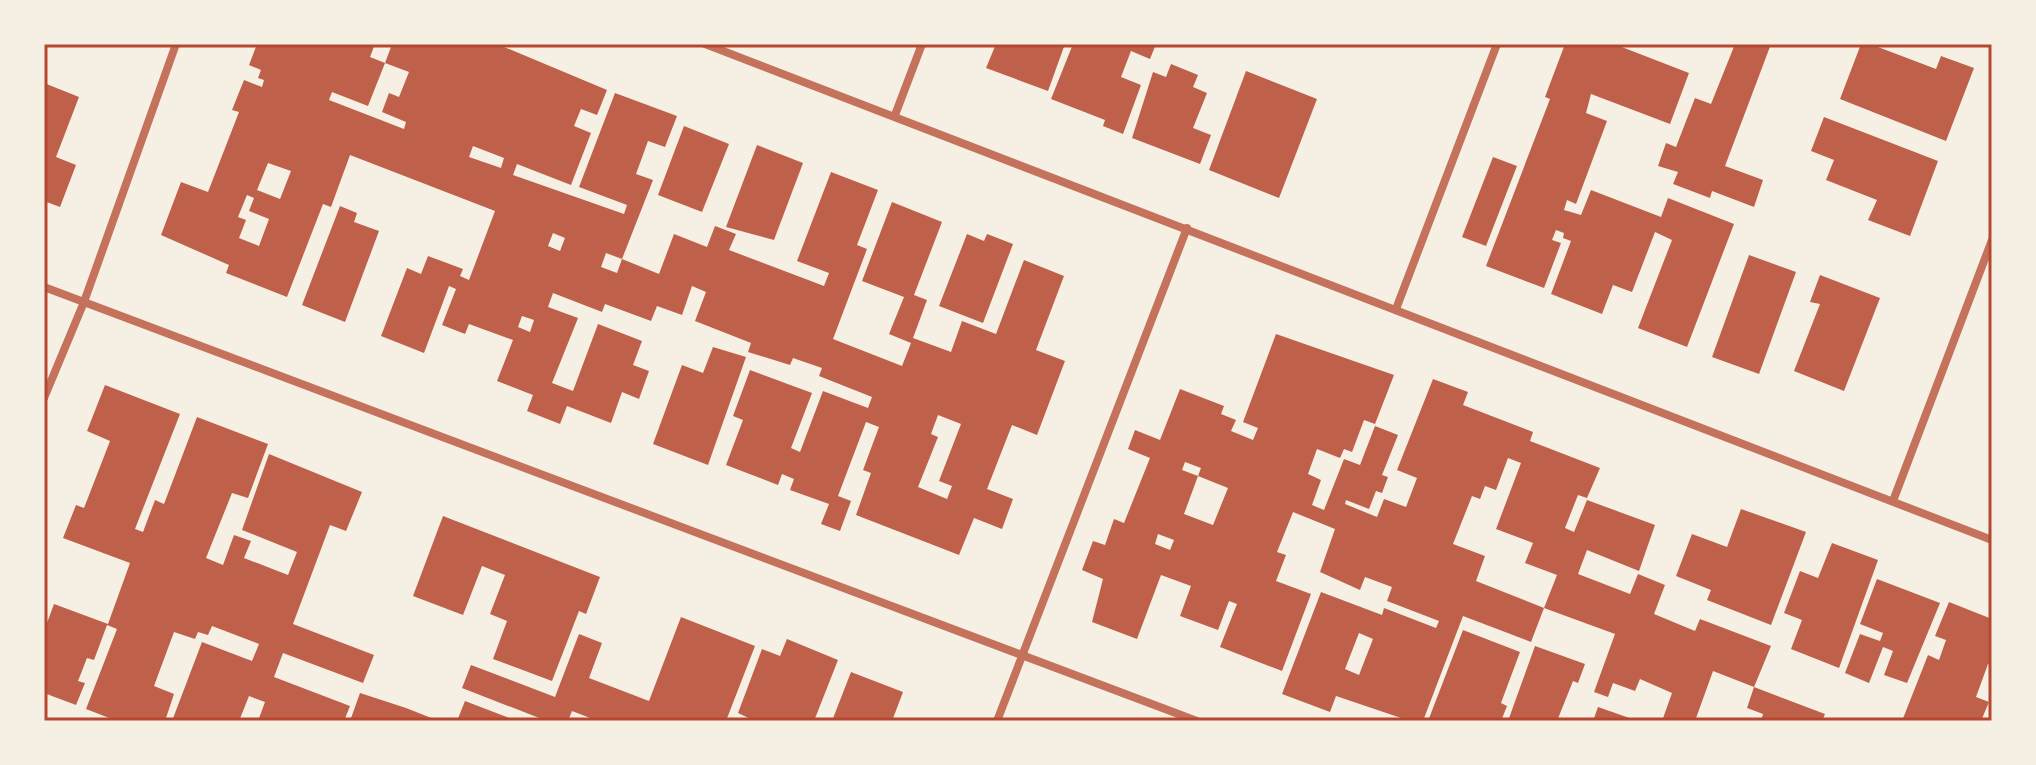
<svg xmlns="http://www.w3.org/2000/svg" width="2036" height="765" viewBox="0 0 2036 765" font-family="Georgia,serif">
  <rect width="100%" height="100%" fill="#f6efe4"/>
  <g fill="#bf614a" fill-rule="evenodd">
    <path d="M257,44H375L370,57L385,63L368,106L332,92L329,100L404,129L406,122L382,112L389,93L399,97L409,72L385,63L391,47L383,44H497L607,90L597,115L581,109L574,126L591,133L571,185L517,164L513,175L624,214L627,205L579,187L615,93L677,116L665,147L648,141L636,174L653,180L622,259L606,253L601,267L617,273L622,259L659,274L674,234L707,247L715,226L736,234L729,250L824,286L829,273L797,261L831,172L878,190L857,245L867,249L833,339L902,366L911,343L889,334L904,297L862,281L892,202L942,222L914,295L927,300L913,338L951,352L962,321L996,334L1024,260L1064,276L1036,350L1065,361L1037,435L1012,425L987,489L1013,499L1002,529L974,518L959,555L856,515L871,473L863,470L879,427L866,422L838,496L851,501L840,531L821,524L829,504L790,490L794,479L782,474L778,485L726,465L743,420L733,416L750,370L812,393L791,448L800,452L823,391L868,408L872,397L819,376L822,368L793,358L790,365L748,352L751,343L695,321L706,292L692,286L682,315L657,306L651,321L605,304L602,312L553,293L548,307L578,318L552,383L573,391L598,324L642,341L633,365L649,371L639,399L622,392L611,423L567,406L560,424L527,411L533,395L497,381L513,340L469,324L465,334L442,325L456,289L449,286L424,353L381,336L407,268L421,274L428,256L463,269L460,276L469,280L495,211L350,155L331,207L323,204L287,297L226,273L229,265L161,235L181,182L208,192L239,112L232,110L244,80L262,87L264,80L258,78L261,70L249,65ZM473,146L504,158L501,168L469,157ZM268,163L291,171L280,199L257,190ZM247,195L254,198L249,211L269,219L259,246L239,238L246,220L238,217ZM553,233L565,238L560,251L548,246ZM522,316L534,320L530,332L518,327ZM938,415L961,424L939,481L952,486L947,499L918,487L938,437L931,434Z"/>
    <path d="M996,44H1065L1048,91L986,68Z"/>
    <path d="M1073,44H1156L1150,59L1131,51L1121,77L1141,85L1123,134L1103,126L1105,120L1051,99Z"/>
    <path d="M1565,44H1614L1689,73L1670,124L1591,94L1586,113L1607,121L1576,204L1567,200L1564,210L1581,215L1591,190L1661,217L1668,198L1734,224L1687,347L1638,328L1672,240L1655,232L1632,292L1613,285L1602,314L1551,294L1571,241L1563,238L1564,233L1556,230L1552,240L1561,243L1544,288L1486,266L1550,99L1545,97Z"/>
    <path d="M1735,44H1771L1725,166L1763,180L1754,207L1712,191L1710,198L1673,184L1678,172L1658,166L1666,143L1676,147L1695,98L1711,104Z"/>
    <path d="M1861,44H1870L1936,69L1941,56L1974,68L1946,141L1840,99Z"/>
    <path d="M1171,64L1198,75L1193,87L1207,93L1193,128L1211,135L1200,164L1132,138L1153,72L1166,77Z"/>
    <path d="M1246,71L1317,99L1279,198L1209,170Z"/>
    <path d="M44,83L79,97L56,157L76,165L60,207L44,201Z"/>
    <path d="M1824,117L1938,161L1910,236L1868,220L1877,200L1826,180L1834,160L1811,151Z"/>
    <path d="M684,126L729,144L702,212L658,195Z"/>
    <path d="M757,145L803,163L774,240L726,227Z"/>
    <path d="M1493,157L1517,166L1486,246L1462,237Z"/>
    <path d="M340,206L357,213L354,222L379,231L345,322L302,305Z"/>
    <path d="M967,234L984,241L987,234L1013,244L983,323L939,306Z"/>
    <path d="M1749,255L1796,272L1759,374L1712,357Z"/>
    <path d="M1820,275L1880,298L1844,391L1794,371L1820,304L1810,302Z"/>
    <path d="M1276,334L1394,375L1375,424L1364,420L1352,452L1344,449L1340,458L1317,449L1308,474L1321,480L1312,505L1324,510L1344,459L1360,465L1375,426L1398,435L1382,475L1388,477L1382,493L1376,491L1369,509L1346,500L1345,504L1377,517L1384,499L1406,507L1417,478L1397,470L1433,379L1468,392L1463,405L1533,432L1530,441L1600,468L1587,498L1578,495L1565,528L1574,532L1587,500L1655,525L1639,571L1587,550L1578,574L1630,594L1638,574L1665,585L1654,614L1695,631L1700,619L1771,646L1754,687L1713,671L1695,721H1662L1672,693L1640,679L1635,691L1613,683L1608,697L1594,692L1615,634L1544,608L1531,642L1463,616L1423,721H1410L1336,696L1330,712L1282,694L1321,592L1382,615L1384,608L1436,628L1439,621L1387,601L1392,587L1365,577L1360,590L1320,572L1335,529L1293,512L1277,552L1286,555L1276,581L1311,594L1282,671L1220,647L1237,604L1229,601L1218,630L1180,616L1191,586L1161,575L1137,639L1092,622L1103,579L1082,570L1093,541L1105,545L1114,519L1124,523L1150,458L1128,449L1135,430L1160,440L1180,389L1224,406L1221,414L1236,420L1231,431L1253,440L1258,428L1243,422ZM1508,458L1521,463L1496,529L1533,543L1525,563L1557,575L1544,608L1476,581L1485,556L1453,544L1472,496L1480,499L1485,486L1496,490ZM1185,462L1201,468L1198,476L1228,488L1213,525L1184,514L1198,476L1182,470ZM1158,534L1174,540L1170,550L1155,544ZM1359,633L1373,639L1359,675L1345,669Z"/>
    <path d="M713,347L746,357L708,465L653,444L682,365L703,373Z"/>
    <path d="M105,385L180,414L135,529L143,532L155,500L164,504L197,417L268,444L248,498L232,493L206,558L223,565L234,535L251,541L244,558L288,575L297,552L242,530L269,454L362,492L346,531L330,525L293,624L374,655L363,683L283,653L274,677L350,706L344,721H258L265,702L249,696L239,721H172L202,642L252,661L259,644L212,626L208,635L198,632L195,639L174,632L154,686L174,694L165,721H117L86,709L117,629L107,625L94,660L87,658L78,681L85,683L76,705L44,693V631L54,604L108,624L130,563L63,538L76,505L84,508L110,441L87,431Z"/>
    <path d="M1741,509L1806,532L1771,625L1707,600L1711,590L1676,576L1692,534L1727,547Z"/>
    <path d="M443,516L600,577L586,614L579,611L552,681L493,659L507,621L490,614L505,575L482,566L463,615L413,596Z"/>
    <path d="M1832,543L1878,560L1839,668L1791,649L1802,620L1784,613L1800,571L1818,578Z"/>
    <path d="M1877,579L1940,603L1907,683L1884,675L1893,651L1883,647L1869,683L1845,673L1860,634L1880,641L1883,633L1860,624Z"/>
    <path d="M1949,602L1992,619V665L1988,664L1976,697L1989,702L1981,721H1902L1928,655L1939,660L1946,640L1935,636Z"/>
    <path d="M681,617L755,646L726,721H598L572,711L568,721H547L462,688L471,665L555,697L579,634L602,643L589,678L649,701Z"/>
    <path d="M1463,630L1520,652L1501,703L1507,706L1501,721H1428Z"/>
    <path d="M787,639L838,660L814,721H755L738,713L762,649L780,656Z"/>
    <path d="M1535,646L1585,664L1578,683L1573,681L1557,721H1508Z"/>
    <path d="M851,672L903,692L892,721H832Z"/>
    <path d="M1754,687L1825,714L1822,721H1761L1763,714L1747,708Z"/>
    <path d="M360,693L406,708L439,721H350Z"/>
    <path d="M465,701L517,721H457Z"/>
    <path d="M1598,707L1638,721H1593Z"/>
  </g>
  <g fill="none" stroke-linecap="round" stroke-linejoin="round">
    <g stroke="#c5725c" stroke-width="8">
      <path d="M705,44L1992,540"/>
      <path d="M895,115L922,44"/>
      <path d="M44,287L1197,721"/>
      <path d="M1396,309L1497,44"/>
      <path d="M44,398L84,302L176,44"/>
      <path d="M1893,501L1992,240"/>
      <path d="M997,721L1187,228"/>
    </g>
  </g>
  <rect width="2036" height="765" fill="none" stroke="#f6efe4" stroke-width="92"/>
  <rect x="46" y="46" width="1944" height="673" fill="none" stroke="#b5482f" stroke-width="3"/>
</svg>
